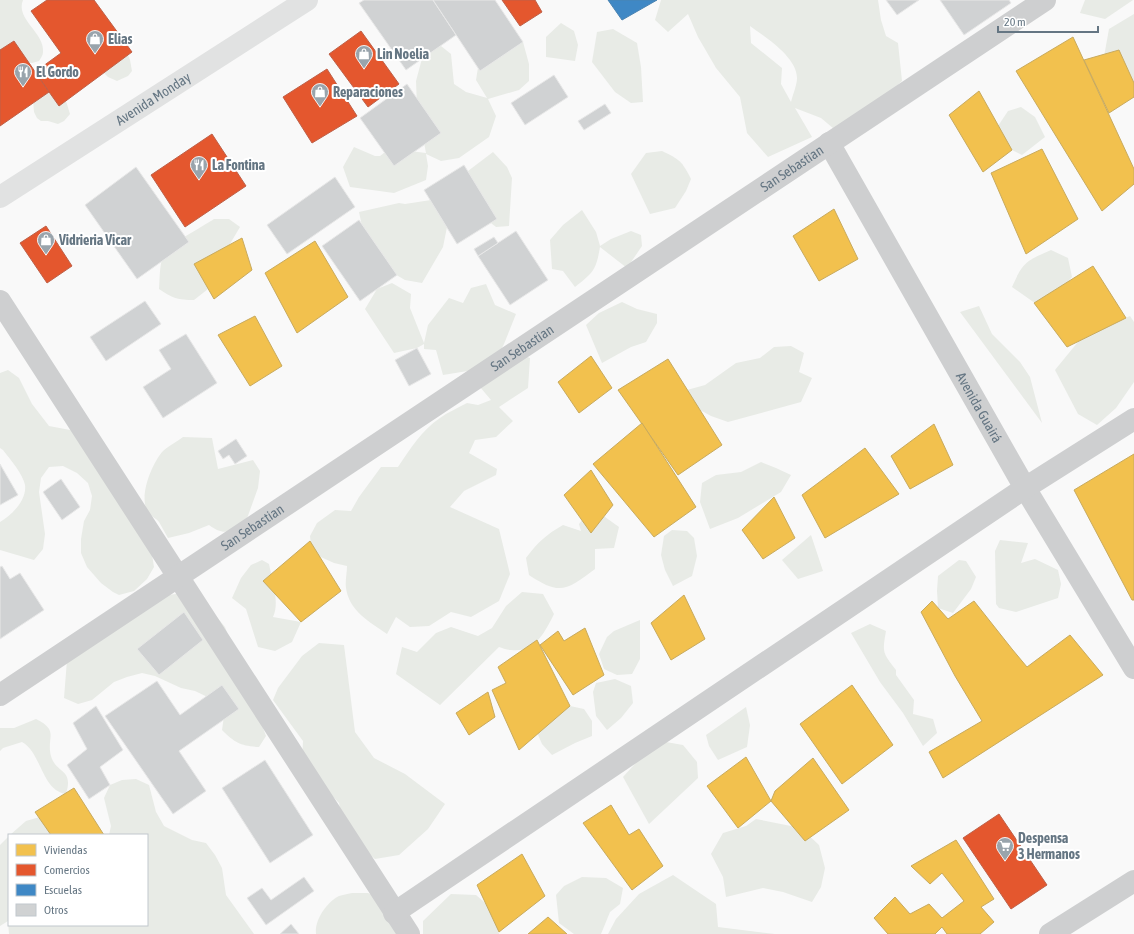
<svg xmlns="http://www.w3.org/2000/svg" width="1134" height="934" viewBox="0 0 1134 934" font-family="'Asap Condensed',sans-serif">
  <rect width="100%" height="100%" fill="#f9f9f9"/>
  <g fill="#e8ebe6" fill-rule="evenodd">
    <path d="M0,0H23C15,19 45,33 43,52C43,55 41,58 39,61L32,63L21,61H0Z"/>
    <path d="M661,0H878L881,20L886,36L898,43L902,81L874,107L840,134L821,118L795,108L812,137L768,157L747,133L740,97L716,68L698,37L688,14L668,32L655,20ZM750,26C765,37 797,57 797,78C797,85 793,94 791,102L781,84L782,68L751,43Z"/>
    <path d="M1085,0H1133L1105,19L1080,13Z"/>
    <path d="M1134,14V98L1124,91L1103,62L1109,29Z"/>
    <path d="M561,23L574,31L578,45L575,61L546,57V37Z"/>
    <path d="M613,29L637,43L641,67L643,102L631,103L615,92L592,62L597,32Z"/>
    <path d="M503,32L523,42L529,64V81L519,90L488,99L496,116L489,137L459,158L441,161L426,154L428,166L426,180L394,193L350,187L343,167L354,147L375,156H380L393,146L410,151L426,153L417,106L416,81L424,51L441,46L451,54L454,84L466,92L487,98L476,80L480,55Z"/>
    <path d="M125,47L130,60L132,71L128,76L117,81L108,77L102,71Z"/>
    <path d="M42,82L66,101L70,114L64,121L58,124L48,121H41L37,118L34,112L33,99Z"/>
    <path d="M1021,107L1035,117L1045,137L1022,155L1000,144L998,126L1008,111Z"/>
    <path d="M662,151C679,159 682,161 691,179L686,191L675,208L650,214L631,174L646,153Z"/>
    <path d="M493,152L507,167L512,178L509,226L496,227L473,209L468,171Z"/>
    <path d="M431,200L447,227L443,247L422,283L405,280L369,259L359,212L399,203L405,204Z"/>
    <path d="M582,210L596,232L600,246L611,239L631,231L641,235L642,246L627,268L600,247C596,270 594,272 575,287L563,271L552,269L550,240L563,225Z"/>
    <path d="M214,219H229L240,227L224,254L202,272L208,289L194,300C178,300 172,298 159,289C160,278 159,262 165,252C171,243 204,226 214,219Z"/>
    <path d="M1051,250L1068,258L1072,277L1053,298L1049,313L1012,287C1023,262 1026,261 1051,250Z"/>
    <path d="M392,283L411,294L410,308L424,343L428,325L449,298L463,303L471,288L486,284L495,305L516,314L504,344L502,348L530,358L528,388L499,407L513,421L496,437L475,440L469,453L497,469L496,475L464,491L450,507L499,529L510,574L499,601L471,617L451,612L429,626L410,627L396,617L387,634C370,622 349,611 346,588C345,581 347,573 347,566L334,563L312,553L310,536L317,523L335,510L351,511L359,497L381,467H398C410,449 422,430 440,418C448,412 458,408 467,403L478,405L491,400L474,380L480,369L443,375L436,350L424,349V344L417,348L394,353L365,309L377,289Z"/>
    <path d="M622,302L637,309L657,314V323L646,342L631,347L602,363L586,325L599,313Z"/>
    <path d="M979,306L992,334L1020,362L1030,377L1042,423L960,312Z"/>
    <path d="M1130,316L1134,322V382L1116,408L1097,425L1078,414L1055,370L1082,337Z"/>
    <path d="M791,346L804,353L799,372L812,378L801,402L728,422L711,416L700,410L687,390L705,385L736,363L760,358L774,347Z"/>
    <path d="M8,370L19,378L32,404L49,426L86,433L148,530L154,567L147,579L134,591L119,595L113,592L101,583L87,567L81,553V539L84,521L90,510L92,496L88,483L77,473L63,466L49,467L41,478L39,492L45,534L43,549L34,560L0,550V522C12,515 27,500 25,485C23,474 10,459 3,450L0,448V373Z"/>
    <path d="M183,437L212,438L218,469L253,460L260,471L258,488L245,524C229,532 224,536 209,525L189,533L168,538C165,533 162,527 159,522C156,518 150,516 148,512C138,497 152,463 163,451C168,446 177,442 183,437Z"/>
    <path d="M761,462L776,468L791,475L781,492L738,518L710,529L700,502L702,483L716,475L741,472Z"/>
    <path d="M590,510L605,517L619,527L614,548L595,549V569C567,590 560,596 529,575L526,558C537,543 547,534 563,525L581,531L579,524Z"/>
    <path d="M672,530L687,531L694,538L697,556L692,576L673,586L665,570L661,555L664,536Z"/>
    <path d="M811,535L823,571L798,579L782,560Z"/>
    <path d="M1000,540L1028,543L1021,563L1035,559L1058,570L1061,584L1058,598L1016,612L999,608L996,604L995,551Z"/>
    <path d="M262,560L269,564C272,579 280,603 273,617L301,622L292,642L275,651L258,647L246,609L232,598L241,578L251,565Z"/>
    <path d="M959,560L966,561L976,577L971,589L953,613L938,608L937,591L938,576Z"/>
    <path d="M522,592L543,594L554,614C545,632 535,653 511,650C507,650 502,648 499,647L440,705L396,674L402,647L417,652L436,633L451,627L478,636L492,628L506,606Z"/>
    <path d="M184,593L208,606L225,627L266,736L259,747C241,746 235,743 222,730L224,716L220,703L195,691L181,688L155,676L142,673L127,677L114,682L92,700L78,704L64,698L67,660L144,598Z"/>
    <path d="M640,620V659L632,674L617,675L604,669L599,654L607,637L614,631Z"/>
    <path d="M870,624L886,631C882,653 883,653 896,670V675L914,700L913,714L933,719L937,733L923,746L903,713L880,682L851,633Z"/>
    <path d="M319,643L344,645L355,732L374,758L405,774L445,804L428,829L399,855L375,859L344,831L339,803L317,780L302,762L303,741L273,700L278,688L302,656Z"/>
    <path d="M615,679L631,686L633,703L621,718L607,730L596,716L593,692L596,683Z"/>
    <path d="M570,706L584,709L592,721V736L575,743L552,755L542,744L536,730L552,712Z"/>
    <path d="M746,707L750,725L747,747L718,760L709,746L706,735Z"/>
    <path d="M36,719C60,731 46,737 51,756C56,774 74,768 66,794C41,790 42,753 22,742L3,748L0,751V728H14Z"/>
    <path d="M666,742L683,745L697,762L698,778L649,824L623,777L644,754Z"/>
    <path d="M136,779L149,785L156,812L164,826L192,840L206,843L215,855L222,868L226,895L254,934H9L8,921L0,926V845L9,836V925H147V835H109L111,826L104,798L110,785L122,780Z"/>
    <path d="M40,817L60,835H10L26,821Z"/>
    <path d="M756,819L801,828L819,845L825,868L821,887L812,902L783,892L763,888L726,897L723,877L711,854L723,833L746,826Z"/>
    <path d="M673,875L716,904L718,927L775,934H608L616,919L639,894Z"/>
    <path d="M582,877L606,878L623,888L620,904L610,912L601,934H574L559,923L556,895L564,886Z"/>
    <path d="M352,893H368L383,900L407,934H316C314,920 327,902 339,896C343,895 347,894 352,893Z"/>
    <path d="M451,894L476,895L491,908L499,934H423V921Z"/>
  </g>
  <g fill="#f2c14e" stroke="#c8aa5e">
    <path d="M1073,37L1134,169V184L1102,211L1016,71Z"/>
    <path d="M1119,50L1134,83V97L1109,113L1084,60Z"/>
    <path d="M979,91L1012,150L983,172L949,115Z"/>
    <path d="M1042,149L1078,219L1026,254L991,173Z"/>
    <path d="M834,209L858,259L819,281L793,236Z"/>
    <path d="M242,238L252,270L214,299L194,264Z"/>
    <path d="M315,241L348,297L297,333L265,273Z"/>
    <path d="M1093,266L1126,318L1067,347L1034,303Z"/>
    <path d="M255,316L282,366L250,386L218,335Z"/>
    <path d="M591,356L612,388L579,413L558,382Z"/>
    <path d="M668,359L722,445L678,475L618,390Z"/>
    <path d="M642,423L696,507L654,537L593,464Z"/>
    <path d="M934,424L953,465L910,489L891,456Z"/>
    <path d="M865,448L899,494L825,538L802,495Z"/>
    <path d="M1134,454V600H1132L1074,490Z"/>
    <path d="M591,470L613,505L591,533L564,495Z"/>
    <path d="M774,497L795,538L763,559L742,530Z"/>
    <path d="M310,541L341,591L301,622L263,581Z"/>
    <path d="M684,595L705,639L671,660L651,623Z"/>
    <path d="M932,601L948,619L974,601L1012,649L1027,667L1070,635L1103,675L943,778L929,752L982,721L955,676L921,612Z"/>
    <path d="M585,628L604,675L573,695L540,645L558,631L564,641Z"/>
    <path d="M537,640L570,706L519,750L492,690L506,683L498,667Z"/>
    <path d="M852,685L893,745L842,784L800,724Z"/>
    <path d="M488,692L495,717L469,735L456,713Z"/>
    <path d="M746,757L771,801L738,828L707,786Z"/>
    <path d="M813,758L849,810L805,841L771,801L775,791Z"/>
    <path d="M74,788L104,835H51L35,812Z"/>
    <path d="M611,805L629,835L639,829L663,866L632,890L583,823Z"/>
    <path d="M956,840L994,899L981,907L994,922L980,934H947L942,927L935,934H888L874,918L895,897L910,914L929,904L942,918L964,901L942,873L930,884L911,866Z"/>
    <path d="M522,854L545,896L499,932L477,885Z"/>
    <path d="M548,917L567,934H528Z"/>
  </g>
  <g fill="#e4572e" stroke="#be6048">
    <path d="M47,0H94L132,52L59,106L35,72L61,53L31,11Z"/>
    <path d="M502,0H535L542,12L520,26Z"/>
    <path d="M361,31L399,84L368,107L329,54Z"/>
    <path d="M14,41L49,92L0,126V50Z"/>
    <path d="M327,69L357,116L312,143L283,97Z"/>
    <path d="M212,134L246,186L185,227L151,175Z"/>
    <path d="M46,226L72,266L47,283L20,243Z"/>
    <path d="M999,814L1047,885L1011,909L963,838Z"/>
  </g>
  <path fill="#3f88c5" stroke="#4a83b1" d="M608,0H657L622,20Z"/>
  <g fill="#d0d2d3" stroke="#e8e8e8">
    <path d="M364,0H433L456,35L406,70L359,3Z"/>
    <path d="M433,0H495L523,42L480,71Z"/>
    <path d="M886,0H919L897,15Z"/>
    <path d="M940,0H1009L1011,3L964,35Z"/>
    <path d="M554,75L568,97L525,125L511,103Z"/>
    <path d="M407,84L441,133L394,166L360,118Z"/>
    <path d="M605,104L611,113L584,130L578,121Z"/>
    <path d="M464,165L497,219L457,244L424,190Z"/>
    <path d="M136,167L189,242L137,279L85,205Z"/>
    <path d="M335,177L355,207L287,254L267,225Z"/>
    <path d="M359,220L397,275L360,301L322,246Z"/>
    <path d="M516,231L548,280L510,305L478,256Z"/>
    <path d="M494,237L498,243L478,256L474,249Z"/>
    <path d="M145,301L161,324L106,361L90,337Z"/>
    <path d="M186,334L217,383L163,418L143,387L171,369L159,350Z"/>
    <path d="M417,348L431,374L409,386L395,360Z"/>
    <path d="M236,439L247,456L235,464L229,455L223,459L218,451Z"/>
    <path d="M0,464L18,495L0,505Z"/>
    <path d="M61,479L80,507L62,520L43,492Z"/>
    <path d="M2,566L10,579L20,573L44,610L0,639V567Z"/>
    <path d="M184,612L203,640L159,675L137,649Z"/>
    <path d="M157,681L180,715L222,685L239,709L179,751L206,791L173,814L105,716Z"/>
    <path d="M96,706L123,750L100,767L110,785L89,799L67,765L87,749L73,723Z"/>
    <path d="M265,760L313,835L270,863L222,788Z"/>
    <path d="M304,877L314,891L266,925L247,898L262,888L271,900Z"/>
    <path d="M291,924L299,934H280Z"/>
  </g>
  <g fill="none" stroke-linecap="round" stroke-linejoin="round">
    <g stroke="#cecfd0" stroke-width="22">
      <path id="s1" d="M829,143L1025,488L1134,668"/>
      <path d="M0,301L409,934"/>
      <path id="s2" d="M0,695L1045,0"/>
      <path d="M394,913L1025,488L1134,419"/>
      <path d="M1050,934L1134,881"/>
    </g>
    <path stroke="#e1e2e2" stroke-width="22" id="s3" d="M0,197L307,0"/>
  </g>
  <defs>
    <symbol id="shop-pin" viewBox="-11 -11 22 30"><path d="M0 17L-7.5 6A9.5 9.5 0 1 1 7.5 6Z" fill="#99a4ac" stroke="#fff"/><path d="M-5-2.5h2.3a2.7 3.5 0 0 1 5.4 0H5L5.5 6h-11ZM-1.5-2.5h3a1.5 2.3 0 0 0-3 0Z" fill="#fff"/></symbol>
    <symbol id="restaurant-pin" viewBox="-11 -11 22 30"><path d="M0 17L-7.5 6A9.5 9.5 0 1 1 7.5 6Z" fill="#99a4ac" stroke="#fff"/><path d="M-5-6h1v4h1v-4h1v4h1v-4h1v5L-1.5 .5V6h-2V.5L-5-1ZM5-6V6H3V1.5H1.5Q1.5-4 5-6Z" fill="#fff"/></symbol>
    <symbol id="supermarket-pin" viewBox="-11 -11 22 30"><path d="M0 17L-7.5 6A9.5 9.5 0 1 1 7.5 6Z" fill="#99a4ac" stroke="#fff"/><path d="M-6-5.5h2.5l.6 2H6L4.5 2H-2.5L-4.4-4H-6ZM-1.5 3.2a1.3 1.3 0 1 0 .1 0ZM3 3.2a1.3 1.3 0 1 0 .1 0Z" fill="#fff"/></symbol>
  </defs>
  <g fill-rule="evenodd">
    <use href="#shop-pin" x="85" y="29" width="20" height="27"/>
    <use href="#shop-pin" x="354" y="44" width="20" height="27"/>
    <use href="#restaurant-pin" x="13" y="62" width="20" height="27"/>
    <use href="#shop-pin" x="310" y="82" width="20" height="27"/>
    <use href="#restaurant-pin" x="189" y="155" width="20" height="27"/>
    <use href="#shop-pin" x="36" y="230" width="20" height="27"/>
    <use href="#supermarket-pin" x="995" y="836" width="20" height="27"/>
  </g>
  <g text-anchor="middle" stroke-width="4" stroke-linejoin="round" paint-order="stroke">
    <g font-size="14" font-weight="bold" fill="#657683" stroke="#fff" text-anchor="start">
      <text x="108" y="44">Elias</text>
      <text x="377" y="59">Lin Noelia</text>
      <text x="36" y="77">El Gordo</text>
      <text x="333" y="97">Reparaciones</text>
      <text x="212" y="170">La Fontina</text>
      <text x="59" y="245">Vidrieria Vicar</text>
      <text x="1018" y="843">Despensa<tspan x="1018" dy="16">3 Hermanos</tspan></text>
    </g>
    <g font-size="14" fill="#657683" stroke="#fff">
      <text dy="5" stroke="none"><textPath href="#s3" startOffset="182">Avenida Monday</textPath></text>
      <text dy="5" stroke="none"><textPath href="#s2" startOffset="951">San Sebastian</textPath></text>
      <text dy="5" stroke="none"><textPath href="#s2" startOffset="627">San Sebastian</textPath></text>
      <text dy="5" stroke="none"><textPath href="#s1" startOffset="304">Avenida Guairá</textPath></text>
      <text dy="5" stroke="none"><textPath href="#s2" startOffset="303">San Sebastian</textPath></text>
    </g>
  </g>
  <rect x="8" y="834" width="140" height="92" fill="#ffffff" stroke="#c1c8cd"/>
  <rect x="16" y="844" width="20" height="12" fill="#f2c14e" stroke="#c1c8cd"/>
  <text x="44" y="854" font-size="12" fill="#657683">Viviendas</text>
  <rect x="16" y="864" width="20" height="12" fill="#e4572e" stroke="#c1c8cd"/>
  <text x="44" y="874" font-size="12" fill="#657683">Comercios</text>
  <rect x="16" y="884" width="20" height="12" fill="#3f88c5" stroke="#c1c8cd"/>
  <text x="44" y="894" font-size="12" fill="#657683">Escuelas</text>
  <rect x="16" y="904" width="20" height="12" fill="#d0d2d3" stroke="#c1c8cd"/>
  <text x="44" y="914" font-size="12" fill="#657683">Otros</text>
  <path d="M998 26v6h100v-6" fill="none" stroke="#657683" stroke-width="2"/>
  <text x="1004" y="26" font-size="12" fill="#657683" stroke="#ffffff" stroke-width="3" paint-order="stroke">20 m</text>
</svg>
